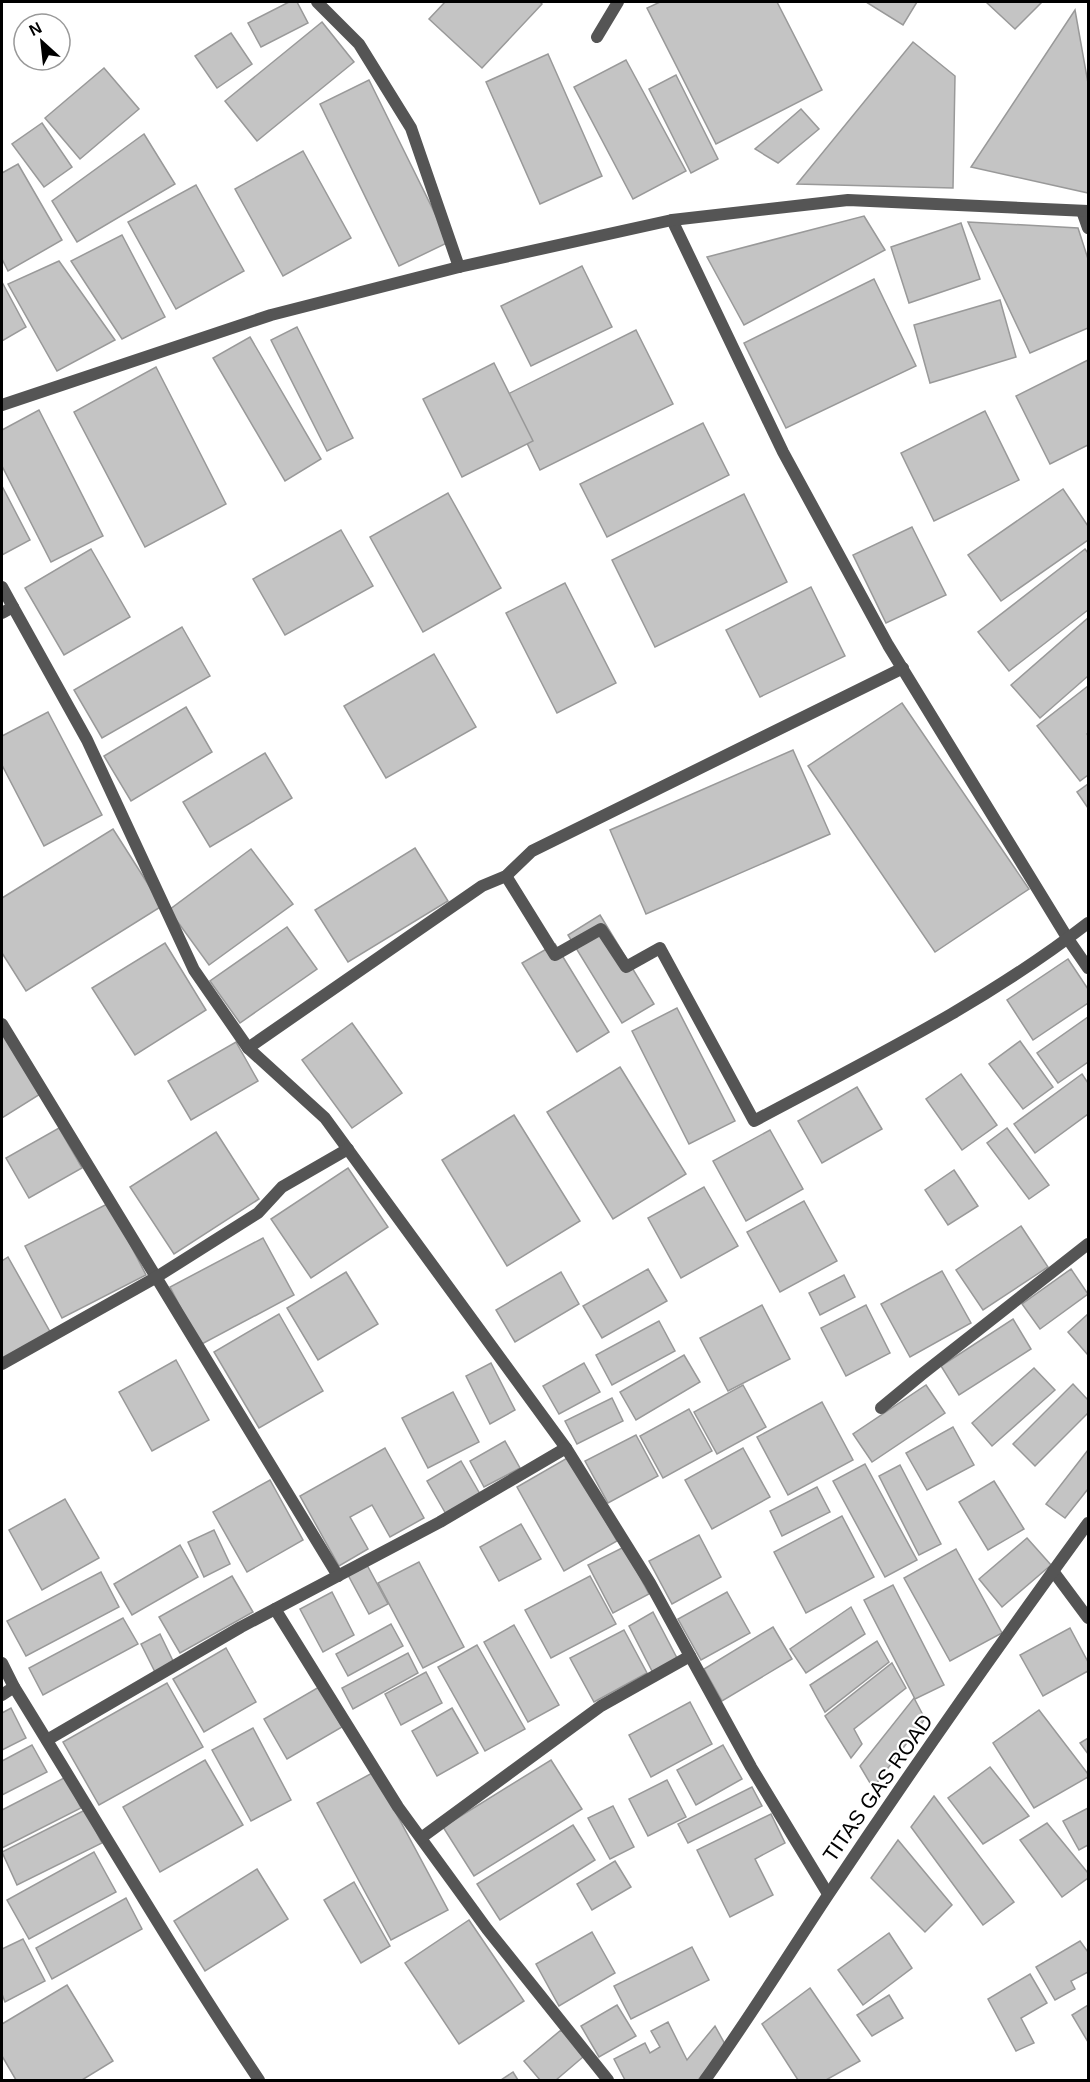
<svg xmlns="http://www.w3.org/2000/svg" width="1090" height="2082" viewBox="0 0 1090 2082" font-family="Helvetica,sans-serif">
  <rect width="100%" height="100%" fill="#fff"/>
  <g fill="#c4c4c4" stroke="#999" stroke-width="1.5">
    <path d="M289,2H297L308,23L261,47L248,23Z"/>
    <path d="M445,2H540L542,4L482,68L429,19Z"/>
    <path d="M660,2H777L822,90L716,144L647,8Z"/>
    <path d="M866,2H917L903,25Z"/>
    <path d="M986,2H1042L1015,29Z"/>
    <path d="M1075,10L1088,83V193L971,167Z"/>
    <path d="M322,22L354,62L257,141L225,101Z"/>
    <path d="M231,33L252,64L217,88L195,56Z"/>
    <path d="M913,42L955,76L953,188L797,184Z"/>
    <path d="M548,54L602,176L540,204L486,82Z"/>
    <path d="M626,60L686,171L633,199L574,87Z"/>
    <path d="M104,68L139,109L80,159L45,118Z"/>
    <path d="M676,75L718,159L691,173L649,89Z"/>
    <path d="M369,80L449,242L399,266L320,104Z"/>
    <path d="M801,109L819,129L778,163L755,149Z"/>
    <path d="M42,123L72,167L44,187L12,144Z"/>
    <path d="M144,134L175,184L77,242L52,201Z"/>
    <path d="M303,151L351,238L283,276L235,189Z"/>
    <path d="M18,164L62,240L8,271L2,259V173Z"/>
    <path d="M196,185L244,271L176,309L128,222Z"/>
    <path d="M864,216L885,250L744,325L707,257Z"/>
    <path d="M968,222L1078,228L1088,259V328L1030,353Z"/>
    <path d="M961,223L980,279L909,303L891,247Z"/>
    <path d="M122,235L165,317L122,339L71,261Z"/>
    <path d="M59,261L115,340L57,371L8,284Z"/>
    <path d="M582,266L612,327L531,366L501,306Z"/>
    <path d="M874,279L916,366L786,428L744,343Z"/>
    <path d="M2,282L26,327L2,341Z"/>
    <path d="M1000,300L1016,357L930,383L914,325Z"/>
    <path d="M297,327L353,438L327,451L271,340Z"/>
    <path d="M636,330L673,404L540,470L504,396Z"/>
    <path d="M250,337L321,459L285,481L213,358Z"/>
    <path d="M1088,360V445L1050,464L1016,396Z"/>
    <path d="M494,363L533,441L462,477L423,399Z"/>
    <path d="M156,367L226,504L145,547L74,412Z"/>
    <path d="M39,410L103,536L51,562L2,466V430Z"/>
    <path d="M985,411L1019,480L934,521L901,453Z"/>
    <path d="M703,423L729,475L607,537L580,484Z"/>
    <path d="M2,486L30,540L2,555Z"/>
    <path d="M1063,489L1088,526V540L1001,601L968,555Z"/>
    <path d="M448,493L501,588L423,632L370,537Z"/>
    <path d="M744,494L787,582L655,647L612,560Z"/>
    <path d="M912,527L946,595L886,623L853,555Z"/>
    <path d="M341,530L373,586L285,635L253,579Z"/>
    <path d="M91,549L130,617L64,655L25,588Z"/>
    <path d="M1085,549L1088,553V610L1009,671L978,632Z"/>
    <path d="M565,583L616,683L557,713L506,613Z"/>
    <path d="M811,587L845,656L760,697L726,630Z"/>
    <path d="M1088,618V676L1040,718L1011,685Z"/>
    <path d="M182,627L210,676L102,738L74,690Z"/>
    <path d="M434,654L476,727L386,778L344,706Z"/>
    <path d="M1088,686V733L1087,734L1088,736V775L1080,781L1037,726Z"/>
    <path d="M902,703L1029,889L935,952L808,766Z"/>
    <path d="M186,707L212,752L131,801L104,756Z"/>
    <path d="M48,712L102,815L44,846L2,765V736Z"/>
    <path d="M793,750L830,834L646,914L610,830Z"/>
    <path d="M265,753L292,798L210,847L183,802Z"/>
    <path d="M1088,784V808L1077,792Z"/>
    <path d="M113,829L162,906L26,991L2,953V898Z"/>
    <path d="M415,848L448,901L348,962L315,910Z"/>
    <path d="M251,849L293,904L209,965L169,910Z"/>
    <path d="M600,915L654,1004L622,1023L568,935Z"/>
    <path d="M287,927L317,969L240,1023L210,981Z"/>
    <path d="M165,943L206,1010L135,1055L92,988Z"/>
    <path d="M555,944L609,1032L577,1052L522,963Z"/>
    <path d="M1068,959L1088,989V1003L1033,1040L1007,1000Z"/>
    <path d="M677,1008L735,1121L689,1144L632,1031Z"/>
    <path d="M1088,1017V1062L1058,1083L1037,1053Z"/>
    <path d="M352,1023L402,1093L352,1128L302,1060Z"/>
    <path d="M2,1033L45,1091L2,1118Z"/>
    <path d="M1020,1041L1053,1087L1023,1109L989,1064Z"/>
    <path d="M236,1042L258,1081L191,1120L168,1081Z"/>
    <path d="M620,1067L686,1174L613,1219L547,1112Z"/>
    <path d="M961,1074L997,1125L962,1150L926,1099Z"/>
    <path d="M1082,1074L1088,1083V1114L1035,1153L1014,1124Z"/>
    <path d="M857,1087L882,1129L822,1163L798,1121Z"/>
    <path d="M514,1115L580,1221L507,1266L442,1160Z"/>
    <path d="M59,1128L82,1168L29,1198L6,1158Z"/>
    <path d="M1007,1128L1049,1185L1029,1199L987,1143Z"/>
    <path d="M770,1130L803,1189L746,1221L713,1161Z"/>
    <path d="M216,1132L259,1199L174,1254L130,1187Z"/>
    <path d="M348,1168L388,1227L311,1278L271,1219Z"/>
    <path d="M954,1170L978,1206L948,1225L925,1190Z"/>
    <path d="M704,1187L738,1246L681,1278L648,1218Z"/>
    <path d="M804,1201L837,1261L780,1292L747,1232Z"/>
    <path d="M109,1203L146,1275L62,1318L25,1246Z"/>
    <path d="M1021,1226L1048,1267L983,1310L956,1270Z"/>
    <path d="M263,1238L294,1295L200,1345L170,1287Z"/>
    <path d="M8,1257L53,1337L2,1366V1261Z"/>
    <path d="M648,1269L667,1301L602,1338L583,1306Z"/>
    <path d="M1071,1269L1088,1294L1040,1329L1022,1304Z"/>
    <path d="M942,1271L971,1323L910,1357L881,1304Z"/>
    <path d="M346,1272L378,1324L318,1360L287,1308Z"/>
    <path d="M561,1272L579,1304L515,1342L496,1310Z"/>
    <path d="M844,1275L855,1297L820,1315L809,1293Z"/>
    <path d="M762,1305L790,1359L728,1391L700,1338Z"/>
    <path d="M866,1305L890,1353L846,1376L821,1328Z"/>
    <path d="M279,1314L323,1391L259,1428L214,1352Z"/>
    <path d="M1088,1314V1352L1087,1354L1068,1332Z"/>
    <path d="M1013,1319L1031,1349L959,1395L941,1366Z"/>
    <path d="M659,1321L675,1351L612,1385L596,1355Z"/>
    <path d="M684,1355L700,1382L636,1420L620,1392Z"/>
    <path d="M176,1360L209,1420L152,1451L119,1392Z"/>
    <path d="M491,1363L515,1410L490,1424L466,1376Z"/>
    <path d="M584,1363L600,1392L559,1414L543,1386Z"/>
    <path d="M1034,1368L1055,1390L992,1446L972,1423Z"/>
    <path d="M1073,1384L1088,1400V1413L1035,1466L1013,1444Z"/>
    <path d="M743,1385L766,1427L717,1454L694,1412Z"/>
    <path d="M926,1385L945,1413L872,1462L853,1434Z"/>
    <path d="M453,1392L479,1442L428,1468L402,1418Z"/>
    <path d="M612,1398L623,1421L577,1444L565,1421Z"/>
    <path d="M822,1402L853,1460L788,1495L757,1437Z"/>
    <path d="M689,1409L712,1451L663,1478L640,1436Z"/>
    <path d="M953,1427L974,1465L927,1490L906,1453Z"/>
    <path d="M636,1435L658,1476L608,1503L585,1461Z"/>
    <path d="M505,1441L520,1468L484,1487L470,1461Z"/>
    <path d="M385,1448L424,1518L390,1537L372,1505L350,1517L368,1549L339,1566L300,1496Z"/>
    <path d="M743,1448L770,1497L712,1529L685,1480Z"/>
    <path d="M1088,1450V1489L1065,1518L1046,1504Z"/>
    <path d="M569,1457L617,1541L564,1571L517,1487Z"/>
    <path d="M461,1461L480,1494L446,1514L427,1481Z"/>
    <path d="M865,1464L917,1560L885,1577L833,1481Z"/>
    <path d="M900,1465L941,1544L919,1555L879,1476Z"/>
    <path d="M270,1480L303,1540L247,1572L213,1512Z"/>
    <path d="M994,1481L1024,1529L988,1550L959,1502Z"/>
    <path d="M817,1487L830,1512L782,1536L770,1511Z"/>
    <path d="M65,1499L99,1558L42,1590L9,1530Z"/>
    <path d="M842,1516L874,1577L806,1613L774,1552Z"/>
    <path d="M521,1524L541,1559L499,1581L480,1547Z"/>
    <path d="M214,1530L230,1564L204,1577L188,1542Z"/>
    <path d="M699,1535L721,1577L672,1604L649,1561Z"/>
    <path d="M1027,1538L1051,1565L1002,1607L979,1579Z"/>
    <path d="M180,1545L198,1577L132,1615L114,1584Z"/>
    <path d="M624,1547L649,1594L613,1613L588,1565Z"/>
    <path d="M956,1549L1002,1633L950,1661L904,1578Z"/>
    <path d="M419,1562L464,1647L423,1668L378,1583Z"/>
    <path d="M367,1565L388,1604L369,1614L348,1575Z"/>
    <path d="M101,1572L119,1607L26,1656L7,1621Z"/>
    <path d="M232,1576L253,1612L180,1653L159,1617Z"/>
    <path d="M590,1576L616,1624L551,1658L525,1610Z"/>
    <path d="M893,1585L944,1685L915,1699L864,1600Z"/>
    <path d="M332,1592L354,1635L323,1652L300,1609Z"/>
    <path d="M727,1592L750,1633L701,1660L678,1619Z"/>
    <path d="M851,1607L865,1634L806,1673L790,1649Z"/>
    <path d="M653,1612L678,1660L653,1673L629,1626Z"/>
    <path d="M123,1618L138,1644L43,1695L29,1668Z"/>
    <path d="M391,1624L403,1646L348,1676L336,1654Z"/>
    <path d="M514,1625L559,1705L528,1722L484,1642Z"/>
    <path d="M773,1627L792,1659L722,1701L704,1669Z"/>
    <path d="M1070,1628L1088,1662V1671L1043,1696L1020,1655Z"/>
    <path d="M624,1630L647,1673L594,1702L570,1658Z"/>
    <path d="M160,1634L174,1663L155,1672L141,1644Z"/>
    <path d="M877,1641L889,1662L825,1712L810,1685Z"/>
    <path d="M477,1645L525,1729L485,1751L438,1667Z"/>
    <path d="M226,1648L256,1702L204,1732L173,1679Z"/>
    <path d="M408,1653L418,1673L353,1709L342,1688Z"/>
    <path d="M892,1663L906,1688L854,1729L862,1744L851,1758L825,1716Z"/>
    <path d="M426,1672L442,1703L401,1725L385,1694Z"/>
    <path d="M167,1683L203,1747L99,1805L63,1742Z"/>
    <path d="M319,1687L342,1727L287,1759L264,1719Z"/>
    <path d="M914,1698L925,1719L873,1788L860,1766Z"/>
    <path d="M690,1702L712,1744L651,1777L629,1735Z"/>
    <path d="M11,1708L26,1738L2,1750V1713Z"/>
    <path d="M452,1708L478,1753L437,1776L412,1731Z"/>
    <path d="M1039,1710L1088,1774V1777L1034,1808L993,1743Z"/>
    <path d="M253,1728L291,1800L251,1821L212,1750Z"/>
    <path d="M1088,1738V1754L1080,1743Z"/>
    <path d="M32,1745L47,1772L2,1795V1761Z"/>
    <path d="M723,1745L742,1779L696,1805L677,1770Z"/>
    <path d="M205,1760L243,1825L160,1872L123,1807Z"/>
    <path d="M551,1760L582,1809L474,1876L443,1827Z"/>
    <path d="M990,1767L1029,1816L983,1844L948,1798Z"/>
    <path d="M374,1772L448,1910L391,1940L317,1803Z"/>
    <path d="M66,1777L81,1808L2,1848V1810Z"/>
    <path d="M667,1780L686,1817L648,1836L629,1799Z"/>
    <path d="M752,1787L762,1806L688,1843L678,1824Z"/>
    <path d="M934,1796L1014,1902L983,1925L911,1827Z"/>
    <path d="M613,1806L634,1847L610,1859L588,1818Z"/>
    <path d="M1088,1808V1845L1079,1850L1063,1821Z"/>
    <path d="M85,1810L102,1843L17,1885L2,1852Z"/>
    <path d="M771,1814L785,1843L755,1859L773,1895L730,1917L697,1850Z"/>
    <path d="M1047,1823L1088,1873V1878L1062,1897L1020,1840Z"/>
    <path d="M573,1825L595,1860L500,1920L477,1884Z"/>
    <path d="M898,1840L952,1905L925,1932L871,1878Z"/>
    <path d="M94,1852L116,1892L29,1939L7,1900Z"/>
    <path d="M615,1861L631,1887L592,1910L577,1884Z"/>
    <path d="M257,1869L288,1919L205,1971L174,1921Z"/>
    <path d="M354,1882L390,1946L361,1963L324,1900Z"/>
    <path d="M126,1898L142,1929L52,1979L36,1948Z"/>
    <path d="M469,1920L524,2001L459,2044L405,1963Z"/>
    <path d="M592,1932L615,1973L559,2006L536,1964Z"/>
    <path d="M889,1933L912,1968L863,2005L838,1970Z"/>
    <path d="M23,1939L45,1981L5,2002L2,1994V1949Z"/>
    <path d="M1080,1941L1088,1952V1972L1071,1981L1075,1989L1055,2000L1036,1967Z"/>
    <path d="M692,1947L709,1980L631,2019L614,1986Z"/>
    <path d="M1030,1974L1047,2003L1021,2018L1034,2043L1016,2051L988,1999Z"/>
    <path d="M67,1985L113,2061L82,2080H16L2,2056V2024Z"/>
    <path d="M810,1988L860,2061L826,2080H798L762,2024Z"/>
    <path d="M889,1995L903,2018L872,2036L857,2015Z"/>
    <path d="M617,2005L636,2036L599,2057L581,2026Z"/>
    <path d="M1088,2005V2042L1072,2015Z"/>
    <path d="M668,2022L687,2060L715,2026L726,2046L698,2080H625L614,2059L645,2043L650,2053L660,2047L651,2031Z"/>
    <path d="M561,2030L583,2057L556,2080H540L524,2061Z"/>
    <path d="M513,2072L518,2080H501Z"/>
  </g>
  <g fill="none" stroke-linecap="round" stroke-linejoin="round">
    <g stroke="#555" stroke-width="12">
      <path d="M317,2L359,44L411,128L459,267"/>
      <path d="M597,37L618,2"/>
      <path d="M1082,211L1088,228"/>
      <path d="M672,220L783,452L888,645L1068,939L1088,968"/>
      <path d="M2,405L271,315L459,267L672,220L848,200L1088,211"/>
      <path d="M2,587L13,607L2,613"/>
      <path d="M13,607L87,740L194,970L248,1048L325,1118L566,1448L650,1583L751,1767L828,1894"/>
      <path d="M506,876L555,955L601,929L626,967L660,948L754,1121C868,1060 985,1003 1088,923"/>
      <path d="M2,1024L338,1576"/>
      <path d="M248,1048L482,886L506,876L532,851L903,668"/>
      <path d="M2,1364L155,1278L258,1213L282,1187L348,1149"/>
      <path d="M881,1408L921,1375L1088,1244"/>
      <path d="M1053,1571L1088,1618"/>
      <path d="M275,1609L398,1807L487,1929L608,2080"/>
      <path d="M2,1663L14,1687C95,1818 173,1952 259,2080"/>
      <path d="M2,1695L14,1687"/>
      <path d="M47,1740L241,1627L440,1522L566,1448"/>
      <path d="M421,1838L601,1706L690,1656"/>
    </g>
    <path stroke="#555" stroke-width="12" d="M705,2080C748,2020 787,1957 828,1895C912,1769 999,1645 1088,1523"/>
  </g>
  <g text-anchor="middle" stroke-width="4.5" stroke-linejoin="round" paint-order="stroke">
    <g font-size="21" fill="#000" stroke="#fff">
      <text transform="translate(878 1788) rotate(-55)" y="7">TITAS GAS ROAD</text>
    </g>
  </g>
  <rect width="1090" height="2082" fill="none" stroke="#000000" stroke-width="6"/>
  <g transform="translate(42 42) rotate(333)"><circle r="28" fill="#ffffff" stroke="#999999" stroke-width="1.5"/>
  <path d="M0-4.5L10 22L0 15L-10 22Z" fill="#000000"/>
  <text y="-9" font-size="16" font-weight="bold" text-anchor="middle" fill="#000000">N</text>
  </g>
</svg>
